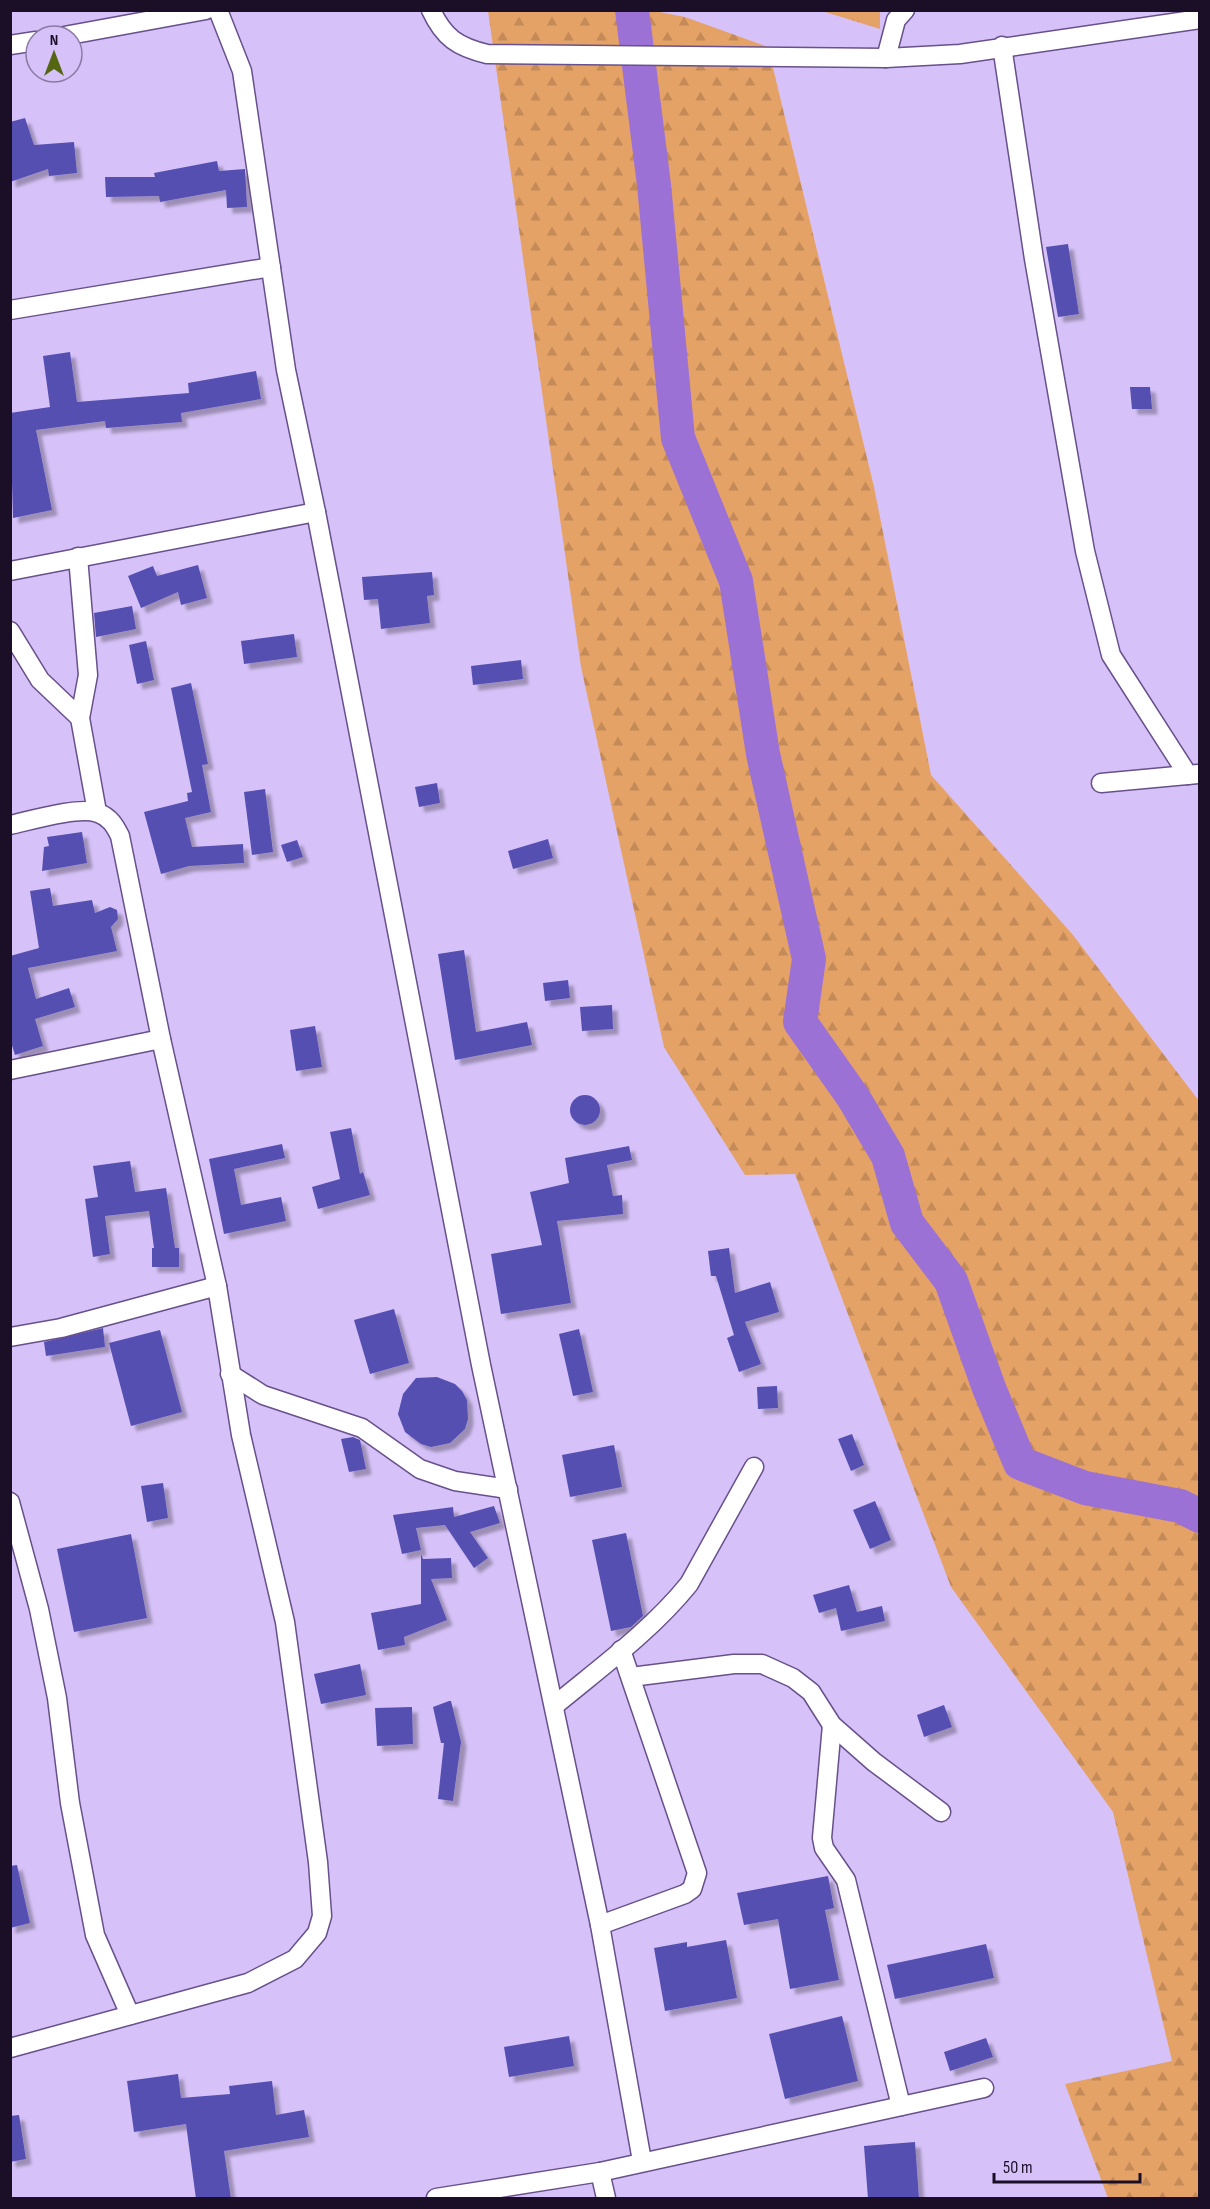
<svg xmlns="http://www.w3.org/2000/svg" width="1210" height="2209" viewBox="0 0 1210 2209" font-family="'Sofia Sans Condensed',sans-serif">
  <defs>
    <pattern id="grass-tufts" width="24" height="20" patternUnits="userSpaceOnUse" patternTransform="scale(1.5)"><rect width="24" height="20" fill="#e5a266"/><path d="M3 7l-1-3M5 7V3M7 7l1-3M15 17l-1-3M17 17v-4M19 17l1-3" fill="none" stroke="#c48a58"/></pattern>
    <pattern id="forest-firs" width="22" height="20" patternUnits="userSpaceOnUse" patternTransform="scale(1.5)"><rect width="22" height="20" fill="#e5a266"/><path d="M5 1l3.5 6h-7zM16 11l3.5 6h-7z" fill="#c48a58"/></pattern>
    <filter id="shadow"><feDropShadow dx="5.5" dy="5.5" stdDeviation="1.5" flood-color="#0004"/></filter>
  </defs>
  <rect width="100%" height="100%" fill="#d6c2f8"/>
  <path fill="url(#grass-tufts)" d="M822,11H880V29Z"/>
  <path fill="url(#forest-firs)" d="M488,11H655L685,17L768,47L874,487L931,775L1073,935L1199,1101V2198H1108L1065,2084L1172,2061L1113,1812L951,1587L795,1174L745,1175L664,1047L581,667Z"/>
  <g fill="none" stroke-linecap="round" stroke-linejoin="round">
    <path stroke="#9c71d6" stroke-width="34" d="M632,10L654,185L678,438L736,581L763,754L809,959L800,1022L853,1097L888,1156L907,1223L951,1281L989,1388L1020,1463L1085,1488L1180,1506L1200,1516"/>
  </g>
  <g fill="#554fb2" filter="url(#shadow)">
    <path d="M25,118L34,145L74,142L77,173L49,176L48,169L10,182V122Z"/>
    <path d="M217,161L219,171L245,169L247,207L227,208L226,190L160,202L159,196L106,197L105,177H155L154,173Z"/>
    <path d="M1068,244L1079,314L1058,317L1046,247Z"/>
    <path d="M70,352L77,402L189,393L188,383L256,371L261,399L181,413L182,422L106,428L105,421L36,430L52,510L13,518L10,413L50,407L43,356Z"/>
    <path d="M1130,387H1150L1152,409H1132Z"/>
    <path d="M198,565L207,598L181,605L178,592L141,608L128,576L153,566L157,576Z"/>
    <path d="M432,572L434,595L427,596L430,623L381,629L378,599L364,600L362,577Z"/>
    <path d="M132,606L136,629L96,637L94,613Z"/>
    <path d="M294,634L297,657L244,664L241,641Z"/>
    <path d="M146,641L154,680L137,684L129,645Z"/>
    <path d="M521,660L523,679L473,685L471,666Z"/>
    <path d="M191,683L208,764L202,765L211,812L185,818L192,847L243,844L244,863L189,866L161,874L144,812L188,801L187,793L192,792L171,688Z"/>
    <path d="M437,783L440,803L419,807L415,787Z"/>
    <path d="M265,789L273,852L252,855L244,792Z"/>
    <path d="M82,832L87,863L42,871L44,847L49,846L47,837Z"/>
    <path d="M548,839L553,858L513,869L508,851Z"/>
    <path d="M297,840L303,857L287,862L281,845Z"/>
    <path d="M50,888L53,906L92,900L95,913L110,907L117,910L118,919L111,927L117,951L28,968L36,999L69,988L75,1007L35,1019L43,1046L15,1055L10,1039V956L39,948L30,891Z"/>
    <path d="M464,950L476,1032L527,1022L532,1045L455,1060L438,954Z"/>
    <path d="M568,980L570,998L545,1001L543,983Z"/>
    <path d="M612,1005L613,1029L582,1031L580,1007Z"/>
    <path d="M315,1026L322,1067L296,1071L290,1030Z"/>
    <circle cx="585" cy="1110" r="15"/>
    <path d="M351,1128L360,1174L363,1172L370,1195L318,1209L312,1187L340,1179L330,1132Z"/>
    <path d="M282,1144L285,1158L234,1169L241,1205L281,1197L286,1221L224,1234L209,1159Z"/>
    <path d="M629,1146L632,1160L607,1165L613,1196L622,1195L623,1214L557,1221L571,1303L501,1314L491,1254L542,1245L530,1192L569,1183L565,1158Z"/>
    <path d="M130,1161L135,1192L166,1188L175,1248H179V1267H152V1248H154L149,1211L105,1216L110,1254L93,1257L85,1199L98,1197L93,1166Z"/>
    <path d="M729,1248L735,1293L770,1282L779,1312L745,1322L761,1364L739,1372L727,1338L734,1335L716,1276H711L708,1251Z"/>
    <path d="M394,1309L409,1363L370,1374L354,1320Z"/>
    <path d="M103,1328L105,1347L46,1356L44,1342Z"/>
    <path d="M579,1329L593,1392L573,1396L559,1334Z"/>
    <path d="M160,1330L182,1412L131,1426L109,1343Z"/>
    <path d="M437,1377L455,1384L462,1391L467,1400L468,1419L465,1429L450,1443L431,1447L421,1444L405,1432L398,1414L403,1394L416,1378Z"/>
    <path d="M777,1386L778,1408L758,1409L757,1387Z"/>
    <path d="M852,1434L864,1465L851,1471L838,1439Z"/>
    <path d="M353,1437L360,1440L366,1469L349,1472L341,1439Z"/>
    <path d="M614,1445L622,1487L570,1497L562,1455Z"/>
    <path d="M163,1483L168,1518L147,1522L141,1486Z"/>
    <path d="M875,1501L891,1540L870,1549L853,1510Z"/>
    <path d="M494,1506L500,1523L470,1532L488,1558L474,1568L445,1525L416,1528L421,1550L402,1554L393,1515L453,1507L454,1517Z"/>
    <path d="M626,1533L643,1616L631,1627L611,1631L592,1540Z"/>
    <path d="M131,1534L147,1618L74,1632L57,1549Z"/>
    <path d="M421,1554L423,1559L451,1558L452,1578L431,1579L447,1620L404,1637L405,1645L378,1650L371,1613L421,1604Z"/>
    <path d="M849,1585L857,1612L882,1606L885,1621L841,1631L836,1608L819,1613L813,1595Z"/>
    <path d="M360,1664L366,1695L321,1704L314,1674Z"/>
    <path d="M449,1701H451L461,1742L453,1801L438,1799L444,1743H441L433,1707Z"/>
    <path d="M944,1705L952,1727L924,1737L917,1715Z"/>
    <path d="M412,1707L413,1744L377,1746L375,1708Z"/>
    <path d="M17,1865L30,1923L10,1928V1866Z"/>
    <path d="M828,1876L834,1908L825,1910L839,1980L790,1989L778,1919L744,1925L737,1893Z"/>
    <path d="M726,1940L737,1998L665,2011L654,1948L687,1942V1947Z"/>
    <path d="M986,1944L994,1978L895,1999L887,1965Z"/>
    <path d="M842,2016L858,2081L785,2099L769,2034Z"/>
    <path d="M569,2036L574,2066L509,2077L504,2047Z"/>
    <path d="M986,2038L993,2057L950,2071L944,2052Z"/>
    <path d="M178,2074L181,2098L230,2094L229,2086L272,2081L276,2115L304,2110L309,2137L224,2151L231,2199H196L186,2124L134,2132L127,2081Z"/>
    <path d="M19,2115L26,2159L10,2162V2116Z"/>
    <path d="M915,2142L919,2199H868L864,2146Z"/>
  </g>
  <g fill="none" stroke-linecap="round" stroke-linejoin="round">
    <defs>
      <g id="street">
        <path d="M218,10L242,71L286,370L316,512L481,1365L600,1925L642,2161"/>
        <path d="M431,10C444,38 458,47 487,54L886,58L960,54L1200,19"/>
        <path d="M64,36L206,10"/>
        <path d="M10,45L36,41"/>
        <path d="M1002,46L1034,259L1085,551L1111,655L1188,775"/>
        <path d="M886,58L896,20L905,10"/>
        <path d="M10,310L271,267"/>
        <path d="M78,557L88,675L80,718L97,812"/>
        <path d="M10,571L316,512"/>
        <path d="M10,631L40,680L80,718"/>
        <path d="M1101,783L1198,774"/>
        <path d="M10,825C32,820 79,806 98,813C110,817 115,826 120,836L161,1039L217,1286"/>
        <path d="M10,1070L161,1039"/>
        <path d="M10,1337L61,1328L217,1286L241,1435L285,1622L318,1862L322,1916L317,1933L295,1959L248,1983L10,2048"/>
        <path d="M230,1374L263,1395L362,1428L420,1469L455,1481L508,1489"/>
        <path d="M10,1502L39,1609L57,1698L70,1803L95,1935L130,2015"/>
        <path d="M631,1677L734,1664H762L793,1678L811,1692L832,1725L874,1762L941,1812"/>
        <path d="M554,1706C601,1667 651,1631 689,1584L754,1467"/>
        <path d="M832,1725L822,1838L824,1848L846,1880L901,2106"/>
        <path d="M600,1925L685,1894L692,1889L697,1873L621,1650"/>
        <path d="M600,2172L606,2198"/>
        <path d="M436,2198L600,2172L984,2088"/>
      </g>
    </defs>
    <use href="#street" stroke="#68508b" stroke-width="21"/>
    <use href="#street" stroke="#fff" stroke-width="18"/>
  </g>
  <rect width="1210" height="2209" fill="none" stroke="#1a0f27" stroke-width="24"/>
  <g transform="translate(54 54)"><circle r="28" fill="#d6c2f8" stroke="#8b7aa4" stroke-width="1.5"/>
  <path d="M0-4.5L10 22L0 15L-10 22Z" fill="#546611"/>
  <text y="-9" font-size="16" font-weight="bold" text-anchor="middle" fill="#1a0f27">N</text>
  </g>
  <path d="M994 2173v9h146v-9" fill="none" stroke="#1a0f27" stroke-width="3"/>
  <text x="1003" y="2173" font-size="18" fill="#1a0f27" stroke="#d6c2f8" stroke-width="4.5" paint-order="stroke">50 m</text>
</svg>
